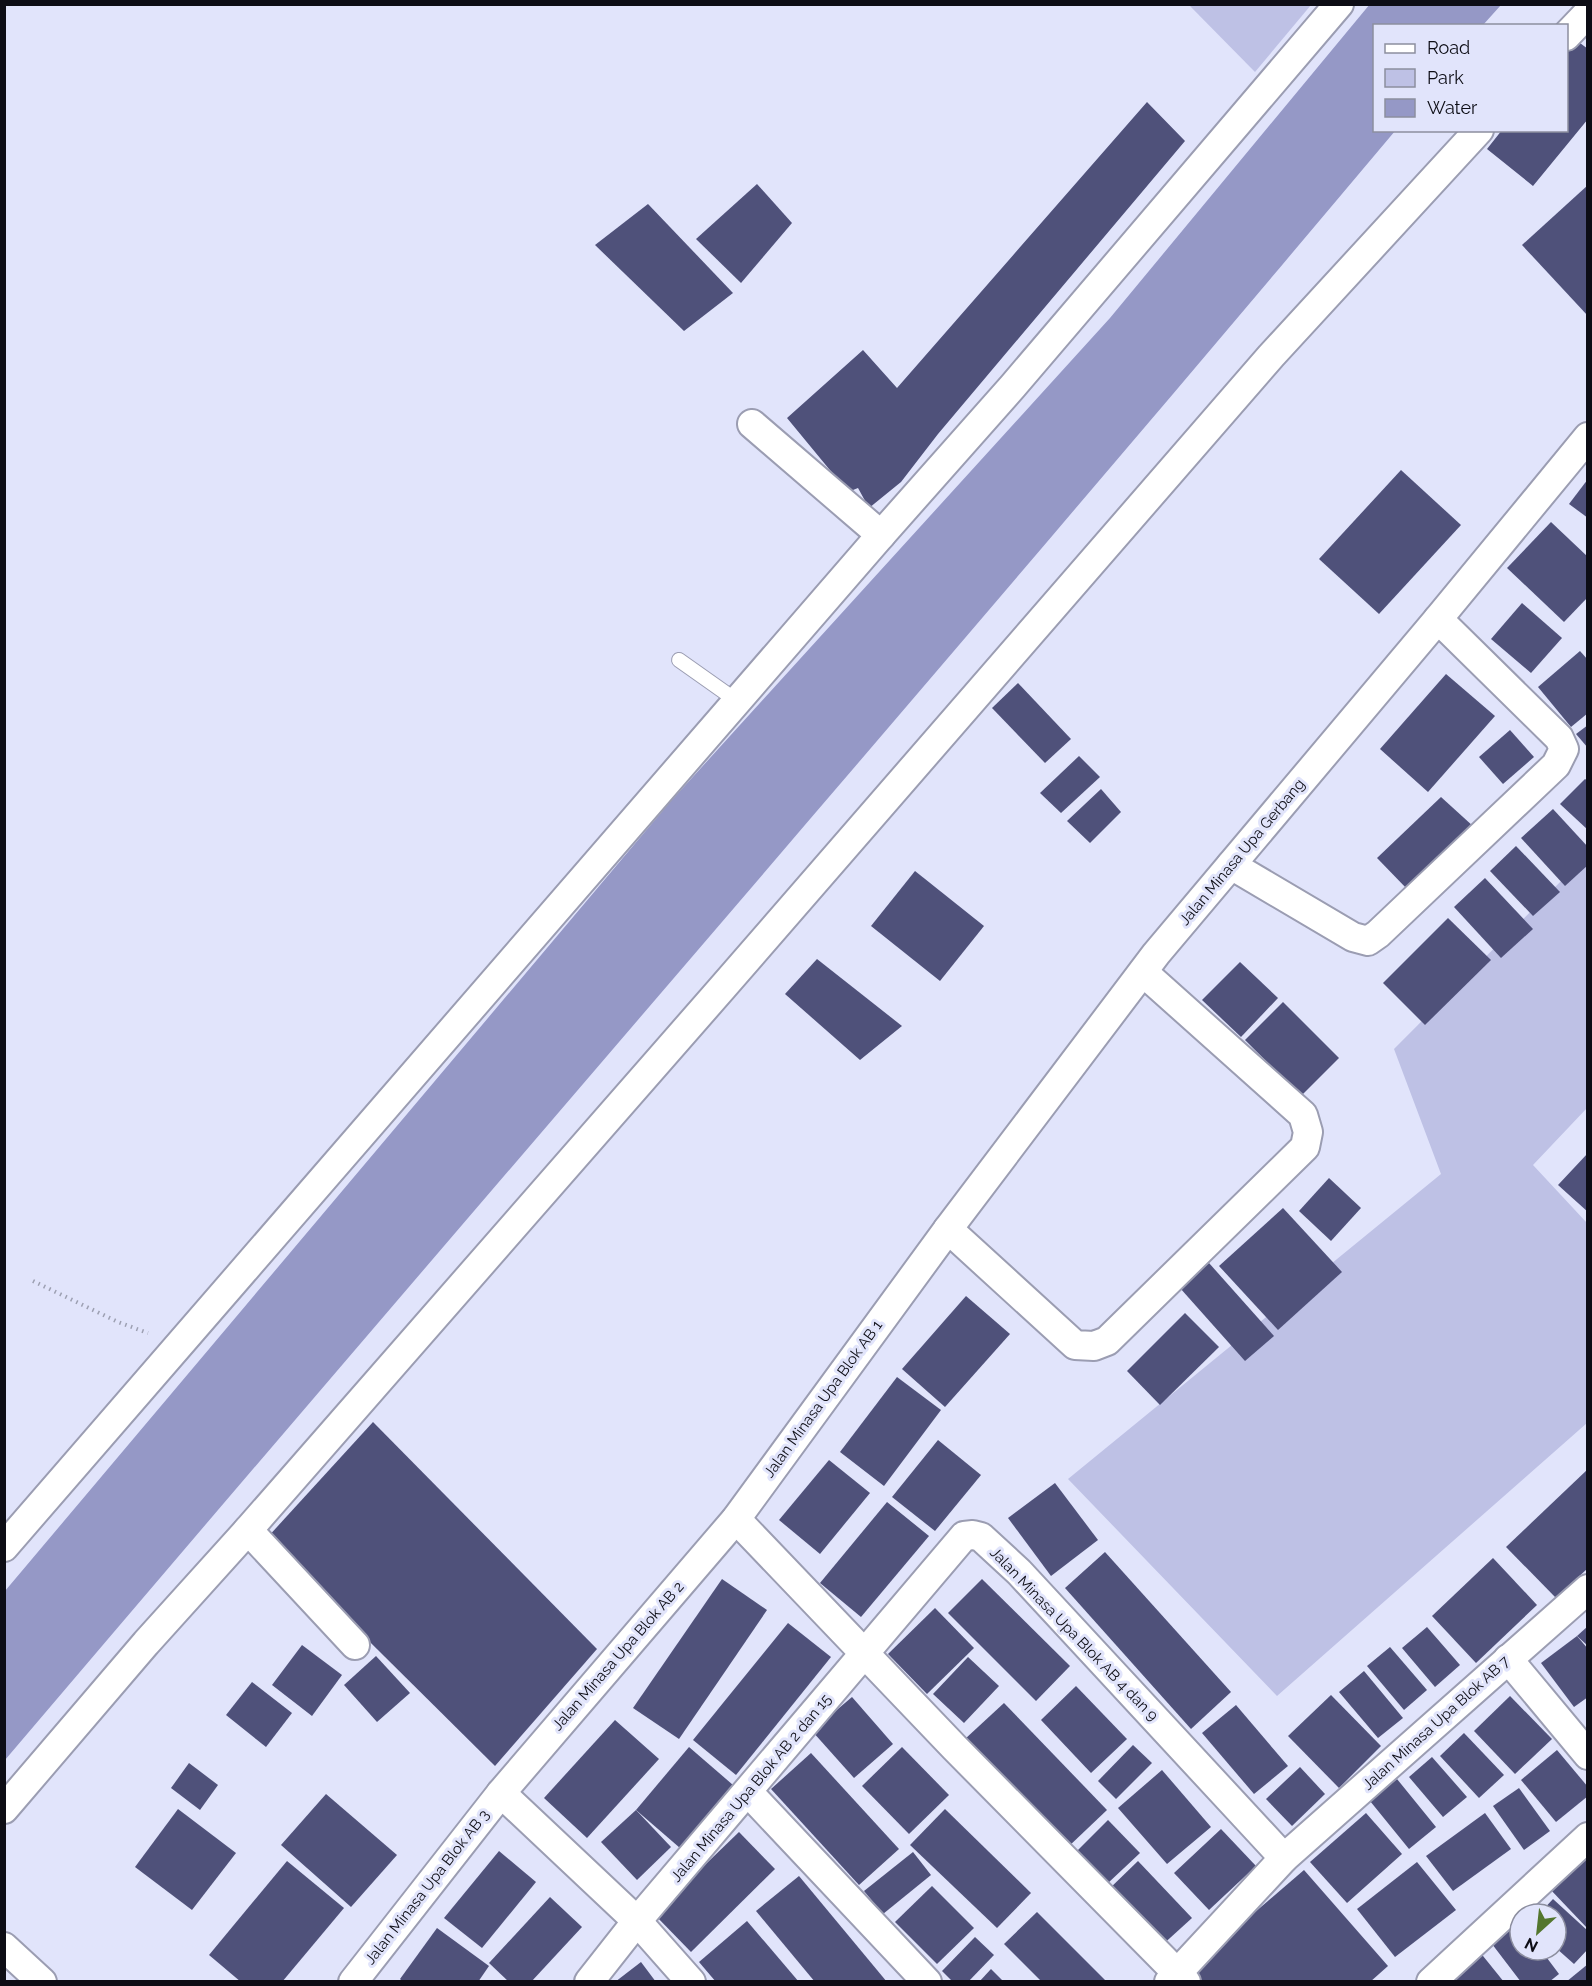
<svg xmlns="http://www.w3.org/2000/svg" width="1592" height="1986" viewBox="0 0 1592 1986" font-family="Raleway,sans-serif">
  <rect width="100%" height="100%" fill="#e1e4fb"/>
  <g fill="#bec1e5">
    <path d="M1189,5H1311L1255,72Z"/>
    <path d="M1587,855V1108L1533,1165L1587,1223V1423L1277,1696L1068,1479L1441,1174L1394,1049Z"/>
  </g>
  <path fill="#9598c6" d="M1370,4L1501,5L1483,25L1374,26V130L1395,131C936,677 467,1216 5,1760V1591L670,802L1110,318Z"/>
  <g fill="#4f517a">
    <path d="M1576,40L1588,49V119L1533,186L1487,149L1502,130H1566V52Z"/>
    <path d="M1147,102L1185,141L938,434L901,482L869,508L858,488L848,492L787,418L863,350L897,388Z"/>
    <path d="M757,184L792,223L741,283L696,239Z"/>
    <path d="M1588,185V316L1522,245Z"/>
    <path d="M648,204L733,293L684,331L595,245Z"/>
    <path d="M1401,470L1461,525L1379,614L1319,559Z"/>
    <path d="M1588,479V518L1569,504Z"/>
    <path d="M1551,522L1588,557V597L1564,622L1507,568Z"/>
    <path d="M1522,603L1562,638L1531,673L1491,639Z"/>
    <path d="M1580,651L1588,660V713L1571,727L1538,687Z"/>
    <path d="M1446,674L1495,716L1428,792L1380,749Z"/>
    <path d="M1018,683L1071,739L1045,763L992,708Z"/>
    <path d="M1588,725V748L1576,734Z"/>
    <path d="M1510,730L1534,757L1503,784L1479,757Z"/>
    <path d="M1079,756L1100,777L1061,813L1040,793Z"/>
    <path d="M1585,779L1588,781V830L1560,804Z"/>
    <path d="M1101,789L1121,812L1090,843L1067,821Z"/>
    <path d="M1441,797L1474,827L1408,890L1377,858Z"/>
    <path d="M1553,809L1588,847V865L1565,886L1521,838Z"/>
    <path d="M1516,846L1560,892L1533,916L1490,871Z"/>
    <path d="M915,871L984,926L940,981L871,926Z"/>
    <path d="M1485,878L1533,929L1501,958L1454,907Z"/>
    <path d="M1448,918L1491,960L1425,1025L1383,983Z"/>
    <path d="M817,959L902,1026L860,1060L785,994Z"/>
    <path d="M1240,962L1278,998L1241,1037L1202,1000Z"/>
    <path d="M1283,1002L1339,1058L1301,1096L1245,1040Z"/>
    <path d="M1588,1153V1212L1558,1185Z"/>
    <path d="M1329,1178L1361,1208L1331,1241L1299,1211Z"/>
    <path d="M1283,1208L1342,1272L1278,1330L1219,1266Z"/>
    <path d="M1209,1263L1274,1336L1245,1361L1180,1288Z"/>
    <path d="M966,1296L1010,1334L945,1407L902,1369Z"/>
    <path d="M1185,1313L1219,1347L1160,1405L1127,1371Z"/>
    <path d="M897,1377L941,1410L884,1486L840,1452Z"/>
    <path d="M373,1422L597,1649L495,1766L266,1539Z"/>
    <path d="M938,1440L981,1475L935,1531L892,1497Z"/>
    <path d="M829,1460L870,1493L820,1554L779,1520Z"/>
    <path d="M1588,1469V1568L1556,1598L1506,1547Z"/>
    <path d="M1055,1483L1098,1540L1051,1576L1008,1518Z"/>
    <path d="M887,1502L929,1536L861,1617L820,1583Z"/>
    <path d="M1105,1552L1231,1692L1191,1729L1065,1588Z"/>
    <path d="M1493,1558L1537,1605L1476,1663L1432,1616Z"/>
    <path d="M722,1579L767,1610L679,1739L633,1708Z"/>
    <path d="M982,1579L1070,1666L1036,1701L948,1613Z"/>
    <path d="M935,1608L974,1648L927,1694L888,1654Z"/>
    <path d="M788,1623L831,1657L736,1775L693,1740Z"/>
    <path d="M1588,1626V1646L1577,1636Z"/>
    <path d="M1427,1627L1460,1665L1435,1687L1402,1648Z"/>
    <path d="M1577,1636L1588,1649V1697L1574,1707L1541,1663Z"/>
    <path d="M302,1645L342,1675L312,1716L272,1685Z"/>
    <path d="M1390,1647L1427,1690L1404,1710L1367,1666Z"/>
    <path d="M376,1656L410,1693L377,1722L344,1685Z"/>
    <path d="M968,1657L999,1686L964,1723L933,1694Z"/>
    <path d="M1364,1671L1403,1718L1378,1738L1339,1692Z"/>
    <path d="M252,1682L292,1713L266,1747L226,1715Z"/>
    <path d="M1076,1686L1127,1739L1091,1773L1041,1720Z"/>
    <path d="M1331,1695L1381,1746L1339,1788L1288,1736Z"/>
    <path d="M1510,1696L1552,1739L1515,1774L1474,1731Z"/>
    <path d="M852,1697L893,1744L854,1778L812,1731Z"/>
    <path d="M1004,1703L1107,1810L1067,1848L965,1739Z"/>
    <path d="M1236,1705L1288,1766L1254,1794L1202,1733Z"/>
    <path d="M615,1720L659,1759L587,1838L544,1798Z"/>
    <path d="M1464,1733L1504,1775L1479,1798L1440,1756Z"/>
    <path d="M1133,1745L1152,1763L1116,1799L1098,1781Z"/>
    <path d="M689,1747L733,1785L680,1848L636,1810Z"/>
    <path d="M902,1747L949,1795L909,1834L862,1786Z"/>
    <path d="M1557,1750L1588,1787V1796L1556,1822L1521,1780Z"/>
    <path d="M811,1753L899,1849L859,1885L771,1789Z"/>
    <path d="M1432,1757L1467,1797L1443,1817L1409,1777Z"/>
    <path d="M189,1763L218,1785L200,1810L171,1788Z"/>
    <path d="M1300,1767L1325,1794L1292,1826L1266,1799Z"/>
    <path d="M1162,1770L1211,1827L1167,1864L1118,1808Z"/>
    <path d="M1397,1779L1436,1827L1409,1849L1370,1801Z"/>
    <path d="M1519,1788L1550,1831L1524,1850L1493,1806Z"/>
    <path d="M326,1794L397,1855L351,1907L281,1845Z"/>
    <path d="M178,1809L236,1853L192,1910L135,1867Z"/>
    <path d="M945,1809L1031,1893L997,1928L910,1845Z"/>
    <path d="M636,1810L671,1847L637,1880L601,1842Z"/>
    <path d="M1366,1813L1402,1854L1347,1903L1310,1862Z"/>
    <path d="M1485,1813L1511,1849L1453,1891L1426,1856Z"/>
    <path d="M1108,1820L1140,1853L1107,1884L1076,1852Z"/>
    <path d="M1221,1829L1256,1866L1209,1910L1174,1873Z"/>
    <path d="M739,1832L775,1869L691,1952L654,1914Z"/>
    <path d="M499,1851L536,1882L482,1948L444,1918Z"/>
    <path d="M913,1852L931,1875L883,1914L864,1891Z"/>
    <path d="M1588,1853V1929L1549,1888Z"/>
    <path d="M287,1861L344,1908L282,1982H241L209,1955Z"/>
    <path d="M1138,1861L1192,1918L1159,1948L1106,1892Z"/>
    <path d="M1417,1862L1456,1910L1395,1957L1357,1909Z"/>
    <path d="M1304,1870L1388,1966L1370,1982H1203L1191,1967Z"/>
    <path d="M799,1876L887,1982H815L756,1911Z"/>
    <path d="M932,1886L974,1928L937,1964L895,1922Z"/>
    <path d="M550,1897L582,1927L531,1982H509L489,1963Z"/>
    <path d="M1553,1899L1588,1931V1949L1574,1964L1556,1948V1914H1539Z"/>
    <path d="M1037,1912L1107,1982H1042L1004,1944Z"/>
    <path d="M747,1921L799,1982H716L699,1962Z"/>
    <path d="M1520,1923V1950H1541L1559,1974L1549,1982H1521L1492,1944Z"/>
    <path d="M437,1928L489,1966L478,1982H403L400,1979Z"/>
    <path d="M975,1937L994,1955L968,1982H953L942,1971Z"/>
    <path d="M1479,1951L1504,1982H1442Z"/>
    <path d="M641,1962L656,1982H615Z"/>
    <path d="M1588,1964V1982H1566Z"/>
    <path d="M991,1969L1004,1982H979Z"/>
  </g>
  <g fill="none" stroke-linecap="round" stroke-linejoin="round">
    <defs>
      <path id="lane" d="M679,660L737,701"/>
      <g id="street">
        <path d="M1566,36L1588,13"/>
        <path d="M752,424L881,535"/>
        <path d="M1231,865L1353,937L1368,941L1378,934L1556,765L1564,749L1559,738L1438,619"/>
        <path d="M948,1229L1075,1345L1094,1346L1107,1341L1305,1147L1308,1132L1303,1115L1143,972"/>
        <path d="M736,1519L955,1748L1186,1982"/>
        <path d="M248,1530L355,1645"/>
        <path d="M4,1547L881,535L1013,386L1339,4"/>
        <path d="M1508,1659L1588,1755"/>
        <path d="M748,1792L927,1982"/>
        <path d="M501,1793L637,1921L691,1982"/>
        <path d="M4,1809L146,1643L248,1530L723,987L1271,356L1479,130"/>
        <path d="M4,1947L42,1982"/>
        <path d="M353,1982L501,1793L736,1519L948,1229L1156,954L1438,619L1588,437"/>
        <path d="M589,1982L637,1921L964,1536L973,1535L981,1537L1019,1572L1284,1858"/>
        <path d="M1169,1982L1284,1858L1588,1589"/>
        <path d="M1431,1982L1588,1837"/>
      </g>
    </defs>
    <use href="#lane" stroke="#9b9db2" stroke-width="16"/>
    <use href="#street" stroke="#9b9db2" stroke-width="32"/>
    <path stroke="#9da0b2" stroke-width="4" stroke-dasharray="1.5 4.5" stroke-linecap="butt" d="M33,1281L118,1322L148,1333"/>
    <use href="#lane" stroke="#fff" stroke-width="14"/>
    <use href="#street" stroke="#fff" stroke-width="28"/>
  </g>
  <g text-anchor="middle" stroke-width="6" stroke-linejoin="round" paint-order="stroke">
    <g font-size="15" fill="#0d0d15" stroke="#e1e4fb">
      <text transform="translate(1242 852) rotate(-50)" y="5">Jalan Minasa Upa Gerbang</text>
      <text transform="translate(823 1399) rotate(-54)" y="5">Jalan Minasa Upa Blok AB 1</text>
      <text transform="translate(1074 1634) rotate(46)" y="5">Jalan Minasa Upa Blok AB 4 dan 9</text>
      <text transform="translate(618 1656) rotate(-49)" y="5">Jalan Minasa Upa Blok AB 2</text>
      <text transform="translate(1436 1723) rotate(-42)" y="5">Jalan Minasa Upa Blok AB 7</text>
      <text transform="translate(751 1788) rotate(-50)" y="5">Jalan Minasa Upa Blok AB 2 dan 15</text>
      <text transform="translate(427 1887) rotate(-52)" y="5">Jalan Minasa Upa Blok AB 3</text>
    </g>
  </g>
  <rect width="1592" height="1986" fill="none" stroke="#0d0d15" stroke-width="12"/>
  <rect x="1373" y="24" width="195" height="108" fill="#e1e4fb" stroke="#8c8e9f" stroke-width="1.5"/>
  <rect x="1385" y="44" width="30" height="9" fill="#ffffff" stroke="#8c8e9f" stroke-width="1.5"/>
  <text x="1427" y="54" font-size="18" fill="#0d0d15">Road</text>
  <rect x="1385" y="69" width="30" height="18" fill="#bec1e5" stroke="#8c8e9f" stroke-width="1.5"/>
  <text x="1427" y="84" font-size="18" fill="#0d0d15">Park</text>
  <rect x="1385" y="99" width="30" height="18" fill="#9598c6" stroke="#8c8e9f" stroke-width="1.5"/>
  <text x="1427" y="114" font-size="18" fill="#0d0d15">Water</text>
  <g transform="translate(1538 1932) rotate(207)"><circle r="28" fill="#e1e4fb" stroke="#8c8e9f" stroke-width="1.5"/>
  <path d="M0-4.5L10 22L0 15L-10 22Z" fill="#53762e"/>
  <text y="-9" font-size="16" font-weight="bold" text-anchor="middle" fill="#0d0d15">N</text>
  </g>
</svg>
